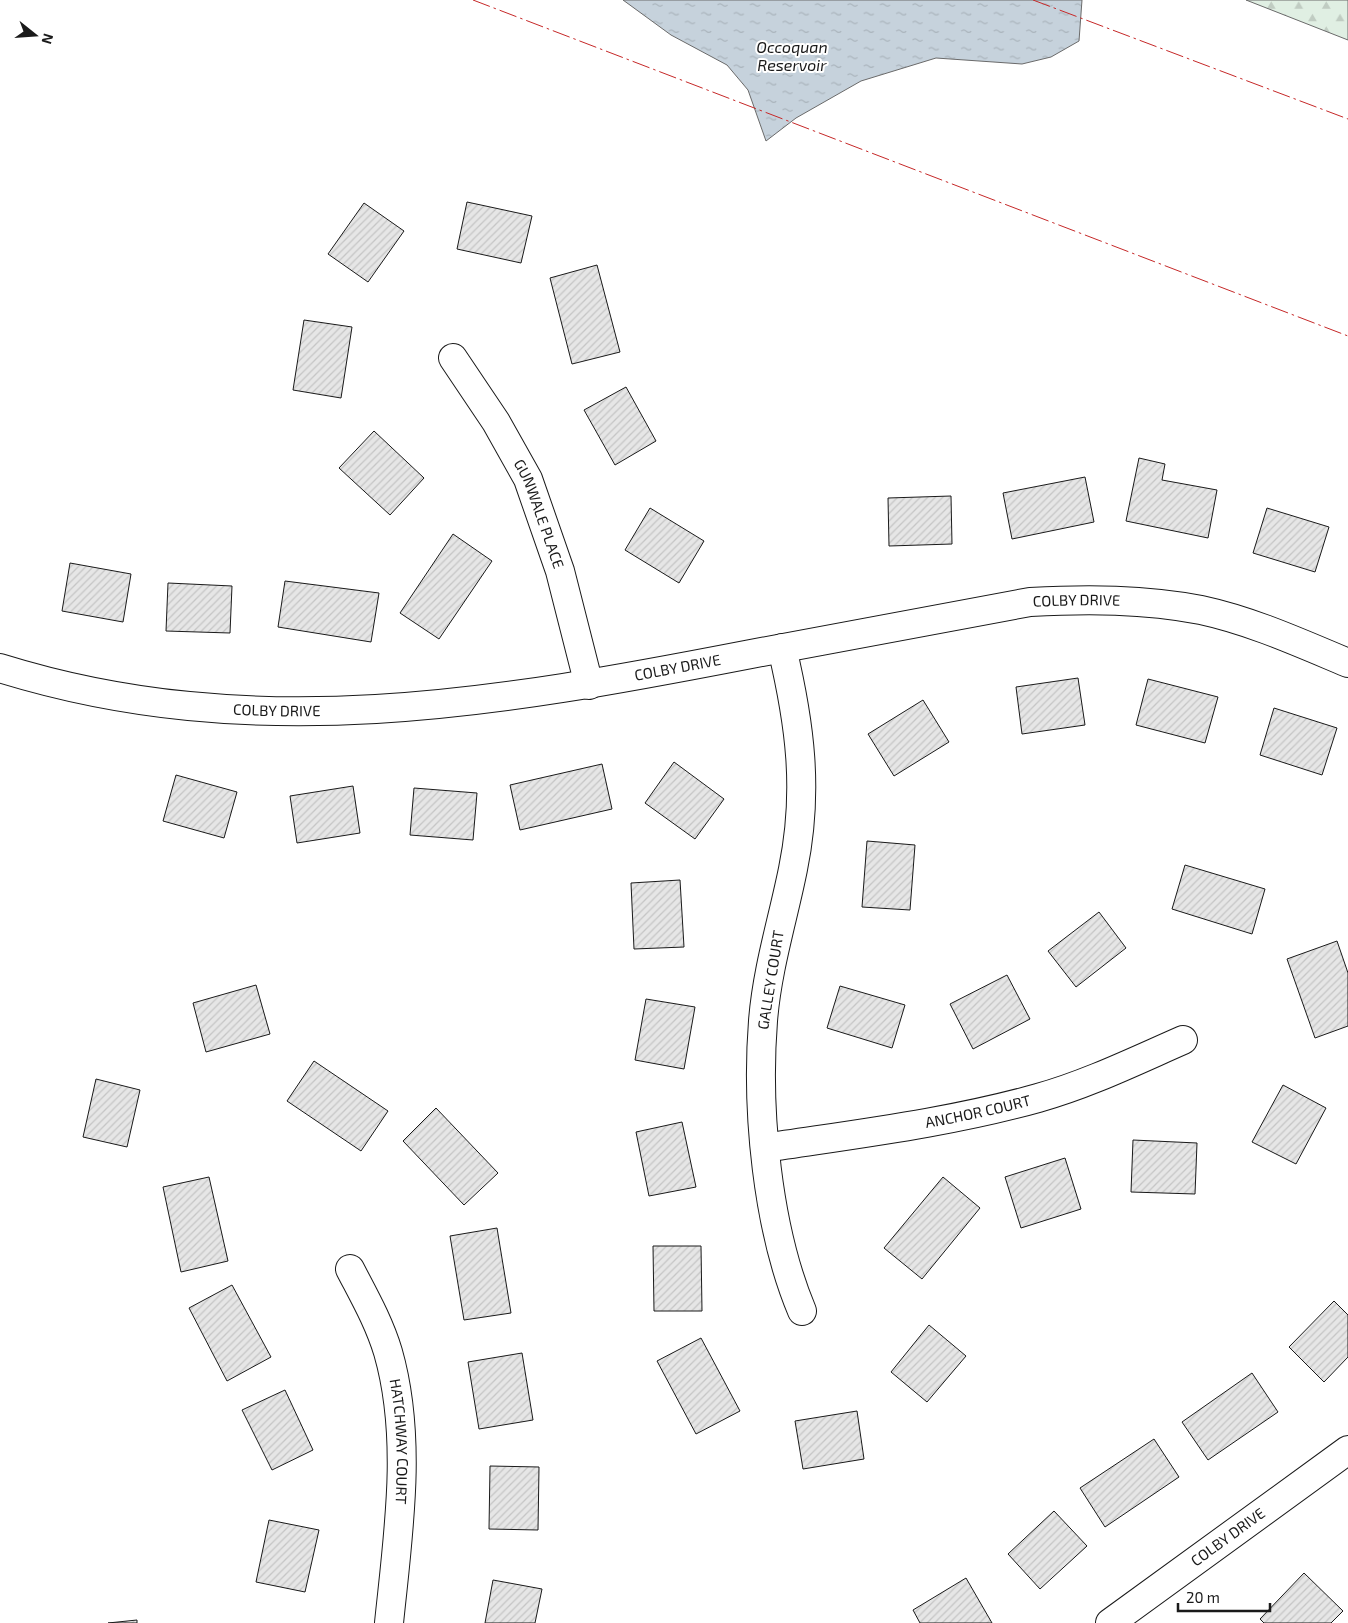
<svg xmlns="http://www.w3.org/2000/svg" width="1348" height="1623" viewBox="0 0 1348 1623" font-family="'Exo 2',sans-serif">
  <defs>
    <pattern id="forest-firs" width="22" height="20" patternUnits="userSpaceOnUse" patternTransform="scale(1.25)"><rect width="22" height="20" fill="#e0efe3"/><path d="M5 1l3.5 6h-7zM16 11l3.5 6h-7z" fill="#c0ccc2"/></pattern>
    <pattern id="water-ripples" width="26" height="14" patternUnits="userSpaceOnUse" patternTransform="scale(1.25)"><rect width="26" height="14" fill="#c6d2dc"/><path d="M2 4q2-2 4 0t4 0M15 11q2-2 4 0t4 0" fill="none" stroke="#aab4bc"/></pattern>
    <pattern id="building-hatch" width="6" height="6" patternUnits="userSpaceOnUse" patternTransform="scale(1.25)"><rect width="6" height="6" fill="#e6e6e6"/><path d="M-1 1l2-2M0 6l6-6M5 7l2-2" fill="none" stroke="#c5c5c5"/></pattern>
  </defs>
  <rect width="100%" height="100%" fill="#fff"/>
  <path fill="url(#forest-firs)" stroke="#6a6a6a" d="M1246,0H1348V40Z"/>
  <path fill="url(#water-ripples)" stroke="#6a6a6a" d="M623,0H1082L1079,41L1051,57L1022,64L936,58L861,81L796,118L766,141L748,90L727,65L671,35Z"/>
  <g fill="url(#building-hatch)" stroke="#1a1a1a">
    <path d="M467,202L532,216L521,263L457,249Z"/>
    <path d="M364,203L404,231L368,282L328,254Z"/>
    <path d="M597,265L620,352L572,364L550,278Z"/>
    <path d="M304,320L352,327L341,398L293,390Z"/>
    <path d="M626,387L656,441L615,465L584,410Z"/>
    <path d="M374,431L424,478L390,515L339,468Z"/>
    <path d="M1139,458L1165,464L1162,480L1217,490L1208,538L1126,521Z"/>
    <path d="M1085,477L1094,522L1012,539L1003,493Z"/>
    <path d="M951,496L952,544L889,546L888,498Z"/>
    <path d="M650,508L704,541L679,583L625,550Z"/>
    <path d="M1267,508L1329,527L1315,572L1253,553Z"/>
    <path d="M453,534L492,561L439,639L400,613Z"/>
    <path d="M70,563L131,574L123,622L62,611Z"/>
    <path d="M285,581L379,593L371,642L278,627Z"/>
    <path d="M168,583L232,586L230,633L166,631Z"/>
    <path d="M1078,678L1085,725L1022,734L1016,687Z"/>
    <path d="M1148,679L1218,697L1205,743L1136,725Z"/>
    <path d="M923,700L949,742L894,776L868,734Z"/>
    <path d="M1274,708L1337,728L1322,775L1260,755Z"/>
    <path d="M674,762L724,799L695,839L645,803Z"/>
    <path d="M602,764L612,809L520,830L510,785Z"/>
    <path d="M176,775L237,792L224,838L163,821Z"/>
    <path d="M353,786L360,833L297,843L290,796Z"/>
    <path d="M414,788L477,793L473,840L410,835Z"/>
    <path d="M867,841L915,845L910,910L862,907Z"/>
    <path d="M1185,865L1265,889L1252,934L1172,909Z"/>
    <path d="M680,880L684,947L634,949L631,883Z"/>
    <path d="M1099,912L1126,948L1076,987L1048,951Z"/>
    <path d="M1337,941L1348,973V1026L1315,1038L1287,959Z"/>
    <path d="M1007,975L1030,1019L973,1049L950,1004Z"/>
    <path d="M256,985L270,1034L206,1052L193,1003Z"/>
    <path d="M840,986L905,1005L892,1048L827,1028Z"/>
    <path d="M646,999L695,1007L684,1069L635,1060Z"/>
    <path d="M314,1061L388,1111L361,1151L287,1101Z"/>
    <path d="M96,1079L140,1090L127,1147L83,1137Z"/>
    <path d="M1283,1085L1326,1108L1296,1164L1252,1142Z"/>
    <path d="M436,1108L498,1173L464,1205L403,1141Z"/>
    <path d="M682,1122L696,1187L649,1196L636,1132Z"/>
    <path d="M1133,1140L1197,1143L1195,1194L1131,1192Z"/>
    <path d="M1065,1158L1081,1209L1021,1228L1005,1177Z"/>
    <path d="M209,1177L228,1261L181,1272L163,1187Z"/>
    <path d="M943,1177L980,1208L922,1279L884,1248Z"/>
    <path d="M497,1228L511,1313L464,1320L450,1236Z"/>
    <path d="M653,1246H701L702,1311H654Z"/>
    <path d="M232,1285L271,1357L227,1381L189,1308Z"/>
    <path d="M1334,1301L1348,1315V1357L1324,1382L1289,1347Z"/>
    <path d="M929,1325L966,1356L927,1402L891,1372Z"/>
    <path d="M701,1338L740,1411L696,1434L657,1361Z"/>
    <path d="M522,1353L533,1420L479,1429L468,1362Z"/>
    <path d="M1252,1373L1278,1412L1208,1460L1182,1422Z"/>
    <path d="M285,1390L313,1450L272,1470L242,1410Z"/>
    <path d="M857,1411L864,1459L803,1469L795,1421Z"/>
    <path d="M1154,1439L1179,1477L1105,1527L1080,1488Z"/>
    <path d="M490,1466L539,1467L538,1530L489,1529Z"/>
    <path d="M1054,1511L1087,1546L1040,1589L1008,1554Z"/>
    <path d="M269,1520L319,1530L305,1592L256,1582Z"/>
    <path d="M1304,1573L1343,1611L1331,1623H1264L1260,1619Z"/>
    <path d="M966,1578L992,1623H920L913,1610Z"/>
    <path d="M493,1580L542,1589L535,1623H485Z"/>
    <path d="M137,1620V1623H108Z"/>
  </g>
  <g fill="none" stroke-linecap="round" stroke-linejoin="round">
    <defs>
      <g id="minor">
        <path id="s1" d="M453,358L496,422L528,479L560,571L589,685"/>
        <path d="M782,648C800,724 809,791 793,869C783,919 767,969 763,1021C756,1110 767,1228 802,1311"/>
        <path id="s2" d="M0,668C254,747 498,703 751,654C844,636 937,619 1030,602C1087,599 1144,599 1201,610C1252,621 1300,643 1348,663"/>
        <path id="s3" d="M765,1148C856,1134 949,1123 1038,1098C1088,1084 1135,1061 1183,1040"/>
        <path id="s4" d="M350,1269C364,1296 379,1322 388,1352C413,1439 398,1535 389,1623"/>
        <path id="s5" d="M1110,1623L1348,1450"/>
      </g>
    </defs>
    <use href="#minor" stroke="#1a1a1a" stroke-width="30"/>
    <use href="#minor" stroke="#fff" stroke-width="28"/>
    <g stroke="#c62828" stroke-width="1" stroke-dasharray="18 4 2.5 4" stroke-linecap="butt">
      <path d="M473,0L1348,336"/>
      <path d="M1033,0L1348,119"/>
    </g>
  </g>
  <g text-anchor="middle" stroke-width="4" stroke-linejoin="round" paint-order="stroke">
    <g font-size="15" fill="#1a1a1a" stroke="#fff">
      <text dy="5" stroke="none"><textPath href="#s1" startOffset="179">GUNWALE PLACE</textPath></text>
      <text dy="5" stroke="none"><textPath href="#s2" startOffset="1090">COLBY DRIVE</textPath></text>
      <text dy="5" stroke="none"><textPath href="#s2" startOffset="685">COLBY DRIVE</textPath></text>
      <text dy="5" stroke="none"><textPath href="#s2" startOffset="281">COLBY DRIVE</textPath></text>
      <text transform="translate(771 980) rotate(-81)" y="5">GALLEY COURT</text>
      <text dy="5" stroke="none"><textPath href="#s3" startOffset="216">ANCHOR COURT</textPath></text>
      <text dy="5" stroke="none"><textPath href="#s4" startOffset="182">HATCHWAY COURT</textPath></text>
      <text dy="5" stroke="none"><textPath href="#s5" startOffset="146">COLBY DRIVE</textPath></text>
    </g>
    <g font-size="16" font-style="italic" fill="#1a1a1a" stroke="#fff">
      <text x="792" y="53">Occoquan<tspan x="792" dy="18">Reservoir</tspan></text>
    </g>
  </g>
  <g transform="translate(35 35) rotate(107)" stroke="#ffffff" stroke-width="4" paint-order="stroke">
  <path d="M0-4L9 19L0 12L-9 19Z" fill="#1a1a1a"/>
  <text y="-8" font-size="14" font-weight="bold" text-anchor="middle" fill="#1a1a1a">N</text>
  </g>
  <path d="M1178 1603v8h92v-8" fill="none" stroke="#1a1a1a" stroke-width="2.5"/>
  <text x="1186" y="1603" font-size="15" fill="#1a1a1a" stroke="#ffffff" stroke-width="4" paint-order="stroke">20 m</text>
</svg>
